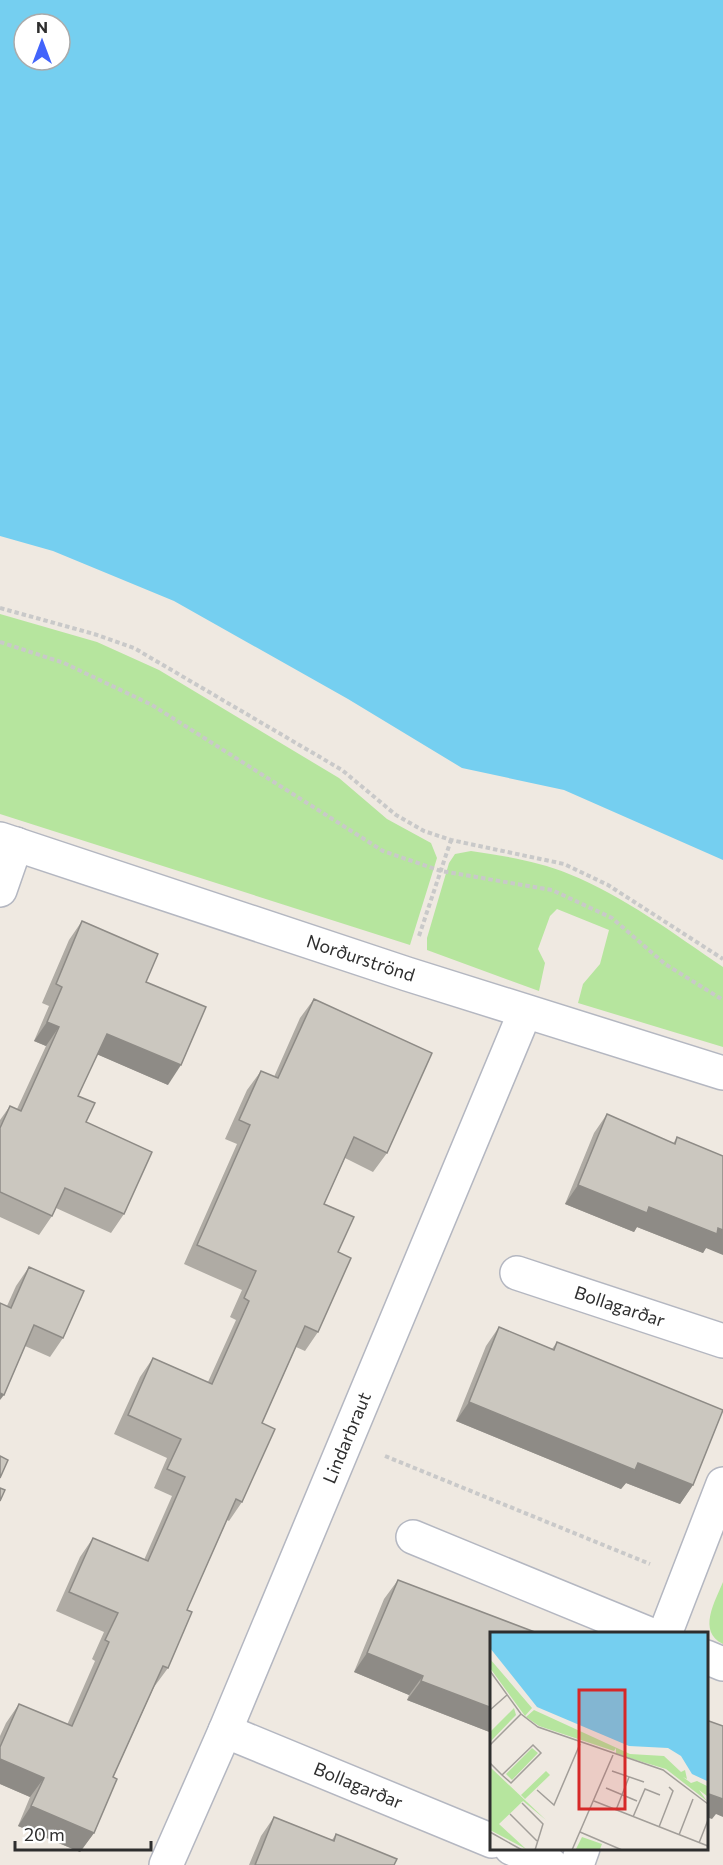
<svg xmlns="http://www.w3.org/2000/svg" width="723" height="1865" viewBox="0 0 723 1865" font-family="Commissioner,sans-serif">
  <rect width="100%" height="100%" fill="#efe9e1"/>
  <g fill="#b6e59e">
    <path d="M0,614L97,642L159,670L339,778L387,819L431,843L437,858L410,945L0,814Z"/>
    <path d="M471,851C504,856 538,861 569,874C624,896 674,934 723,967V1047L578,1003L583,984L600,964L609,930L557,909L550,916L538,949L545,963L539,991L427,950V938L449,863L455,854Z"/>
    <path d="M723,1582V1644C697,1631 715,1602 723,1582Z"/>
  </g>
  <path fill="#75cff0" fill-rule="evenodd" d="M0,0H723V860L564,790L462,768L348,699L174,601L53,551L0,536ZM24,24H60V60H24Z"/>
  <g fill="none" stroke-linecap="round" stroke-linejoin="round">
    <defs>
      <g id="minor">
        <path id="s1" d="M0,839L407,974L723,1073"/>
        <path d="M0,890L16,844"/>
        <path id="s2" d="M517,1273L723,1341"/>
        <path d="M413,1537L649,1634"/>
        <path d="M665,1634L723,1484"/>
        <path d="M706,1657L723,1664"/>
        <path id="s3" d="M225,1731L492,1841"/>
        <path d="M511,1848L551,1865"/>
        <path id="s4" d="M166,1865L225,1731L525,1012"/>
        <path d="M577,1865L583,1848"/>
      </g>
    </defs>
    <use href="#minor" stroke="#b4b7c1" stroke-width="36"/>
    <g stroke="#c9c9c9" stroke-width="4" stroke-dasharray="4.5 3" stroke-linecap="butt">
      <path d="M0,608L94,634L134,648L342,770L396,815L424,831L451,840L564,864L608,885L723,959"/>
      <path d="M0,642L64,663L152,705L383,851L441,871L552,890L612,918L665,964L723,1000"/>
      <path d="M419,936L451,840"/>
      <path d="M385,1456L650,1564"/>
    </g>
    <use href="#minor" stroke="#fff" stroke-width="33"/>
  </g>
  <g fill="#afaba4">
    <path d="M82,921L146,982L168,1085L97,1054L78,1096L86,1122L124,1214L111,1233L56,1208L52,1216L39,1235L0,1217V1120L10,1106L17,1109L46,1046L34,1041L49,1006L42,1003L69,940Z"/>
    <path d="M314,999L387,1153L373,1172L345,1158L324,1204L338,1252L318,1332L305,1351L296,1347L262,1423L242,1502L229,1521L227,1520L187,1610L168,1668L154,1687L113,1777L94,1833L80,1852L18,1826L30,1797L0,1784V1736L6,1723L19,1704L67,1725L95,1661L92,1659L104,1632L56,1611L80,1557L93,1538L144,1560L172,1496L154,1488L167,1458L114,1434L140,1377L153,1358L208,1382L236,1320L230,1317L242,1290L184,1264L237,1144L225,1139L247,1090L261,1071L274,1077L300,1018Z"/>
    <path d="M607,1114L673,1144L677,1137L706,1248L703,1253L637,1227L634,1232L565,1204L594,1133Z"/>
    <path d="M29,1267L63,1338L50,1357L25,1346L7,1306L16,1286Z"/>
    <path d="M499,1327L552,1349L557,1342L693,1485L680,1504L626,1483L621,1489L456,1421L486,1346Z"/>
    <path d="M398,1580L492,1634V1733L407,1700L409,1695L354,1672L384,1599Z"/>
    <path d="M274,1817L332,1840L336,1834L394,1865H249L261,1836Z"/>
  </g>
  <g fill="#8e8b86">
    <path d="M47,1022L59,1027L46,1046L34,1041Z"/>
    <path d="M107,1034L181,1065L168,1085L94,1053Z"/>
    <path d="M578,1185L723,1230V1255L706,1248L703,1253L637,1227L634,1232L565,1204Z"/>
    <path d="M0,1393L4,1395L0,1400Z"/>
    <path d="M469,1402L638,1463L693,1485L680,1504L626,1483L621,1489L456,1421Z"/>
    <path d="M367,1653L423,1676L409,1695L354,1672Z"/>
    <path d="M421,1681L492,1708V1733L407,1700Z"/>
    <path d="M0,1759L44,1778L30,1797L0,1784Z"/>
    <path d="M706,1793L723,1799V1817L716,1814L712,1819L706,1817Z"/>
    <path d="M31,1806L94,1833L80,1852L18,1826Z"/>
  </g>
  <g fill="#cbc7bf" stroke="#8e8b86" stroke-width="1.5">
    <path d="M82,921L158,954L146,982L206,1007L181,1065L107,1034L78,1096L95,1103L86,1122L152,1152L124,1214L65,1188L52,1216L0,1192V1128L10,1106L21,1111L59,1027L47,1022L62,987L56,984Z"/>
    <path d="M314,999L432,1053L387,1153L354,1137L324,1204L354,1217L338,1252L351,1258L318,1332L305,1326L262,1423L275,1429L242,1502L236,1499L187,1610L192,1612L168,1668L163,1666L113,1777L117,1779L94,1833L31,1806L44,1778L0,1759V1747L19,1704L72,1726L109,1642L105,1640L118,1613L69,1592L93,1538L148,1561L185,1477L167,1469L181,1439L128,1415L153,1358L212,1384L249,1301L244,1298L256,1271L197,1245L250,1125L239,1120L261,1071L278,1078Z"/>
    <path d="M607,1114L675,1144L677,1137L723,1156V1230L718,1228L717,1234L649,1207L647,1213L578,1185Z"/>
    <path d="M29,1267L84,1291L63,1338L34,1325L4,1395L0,1393V1303L11,1308Z"/>
    <path d="M499,1327L554,1350L557,1342L723,1410L693,1485L638,1463L635,1470L469,1402Z"/>
    <path d="M0,1456L8,1460L0,1478Z"/>
    <path d="M0,1488L5,1490L0,1501Z"/>
    <path d="M398,1580L540,1634H492V1708L421,1681L423,1676L367,1653Z"/>
    <path d="M706,1720L723,1726V1799L706,1793Z"/>
    <path d="M274,1817L334,1841L336,1834L397,1859L394,1865H255Z"/>
  </g>
  <g text-anchor="middle" stroke-width="6" stroke-linejoin="round" paint-order="stroke">
    <g font-size="18" fill="#2e2e2e" stroke="#fff">
      <text dy="6" stroke="none"><textPath href="#s1" startOffset="380">Norðurströnd</textPath></text>
      <text dy="6" stroke="none"><textPath href="#s2" startOffset="108">Bollagarðar</textPath></text>
      <text dy="6" stroke="none"><textPath href="#s4" startOffset="464">Lindarbraut</textPath></text>
      <text dy="6" stroke="none"><textPath href="#s3" startOffset="144">Bollagarðar</textPath></text>
    </g>
  </g>
  <g transform="translate(490 1632)">
    <rect width="218" height="218" fill="#efe9e1"/>
    <path d="M0,27L42,76L35,84L0,36ZM24,76L26,83L0,110V100ZM44,78L140,122L174,124L191,140L195,138L197,147L193,145L201,151L207,149L217,154V164L209,158L217,169L176,137L126,122V116L124,119L49,94L36,85ZM42,116L48,121L22,148L16,142ZM0,135L56,188L33,169L9,192L36,217L0,198ZM56,139L60,143L35,167L31,163ZM92,205L112,212L110,217H86Z" fill="#b6e59e"/>
    <path d="M0,0H217V149L202,142L191,124L178,116L139,114L47,75L0,16Z" fill="#75cff0"/>
    <path fill="none" stroke="#a29e99" stroke-width="1.5" d="M0,39L31,82L48,95L173,138L218,172M0,78L17,63M0,113L31,82M0,131L12,143L21,151L51,121L43,113L12,143M122,139L154,150M116,156L147,169M47,158L64,173L90,112M104,169L218,214M32,171L53,192L45,218M126,178L139,145M20,182L47,209M143,185L155,157L170,163M169,195L183,159L179,155M0,200L32,218M90,200L132,218M189,203L203,167M209,211L218,188M82,218L123,123"/>
    <path fill="#d62828" fill-opacity="0.15" stroke="#d62828" stroke-width="3" d="M89,58H135V177H89Z"/>
    <rect width="218" height="218" fill="none" stroke="#2e2e2e" stroke-width="3"/>
  </g>
  <g transform="translate(42 42)"><circle r="28" fill="#ffffff" stroke="#ababab" stroke-width="1.5"/>
  <path d="M0-4.5L10 22L0 15L-10 22Z" fill="#4264fb"/>
  <text y="-9" font-size="16" font-weight="bold" text-anchor="middle" fill="#2e2e2e">N</text>
  </g>
  <path d="M15 1841v9h136v-9" fill="none" stroke="#2e2e2e" stroke-width="3"/>
  <text x="24" y="1841" font-size="18" fill="#2e2e2e" stroke="#ffffff" stroke-width="4.5" paint-order="stroke">20 m</text>
</svg>
